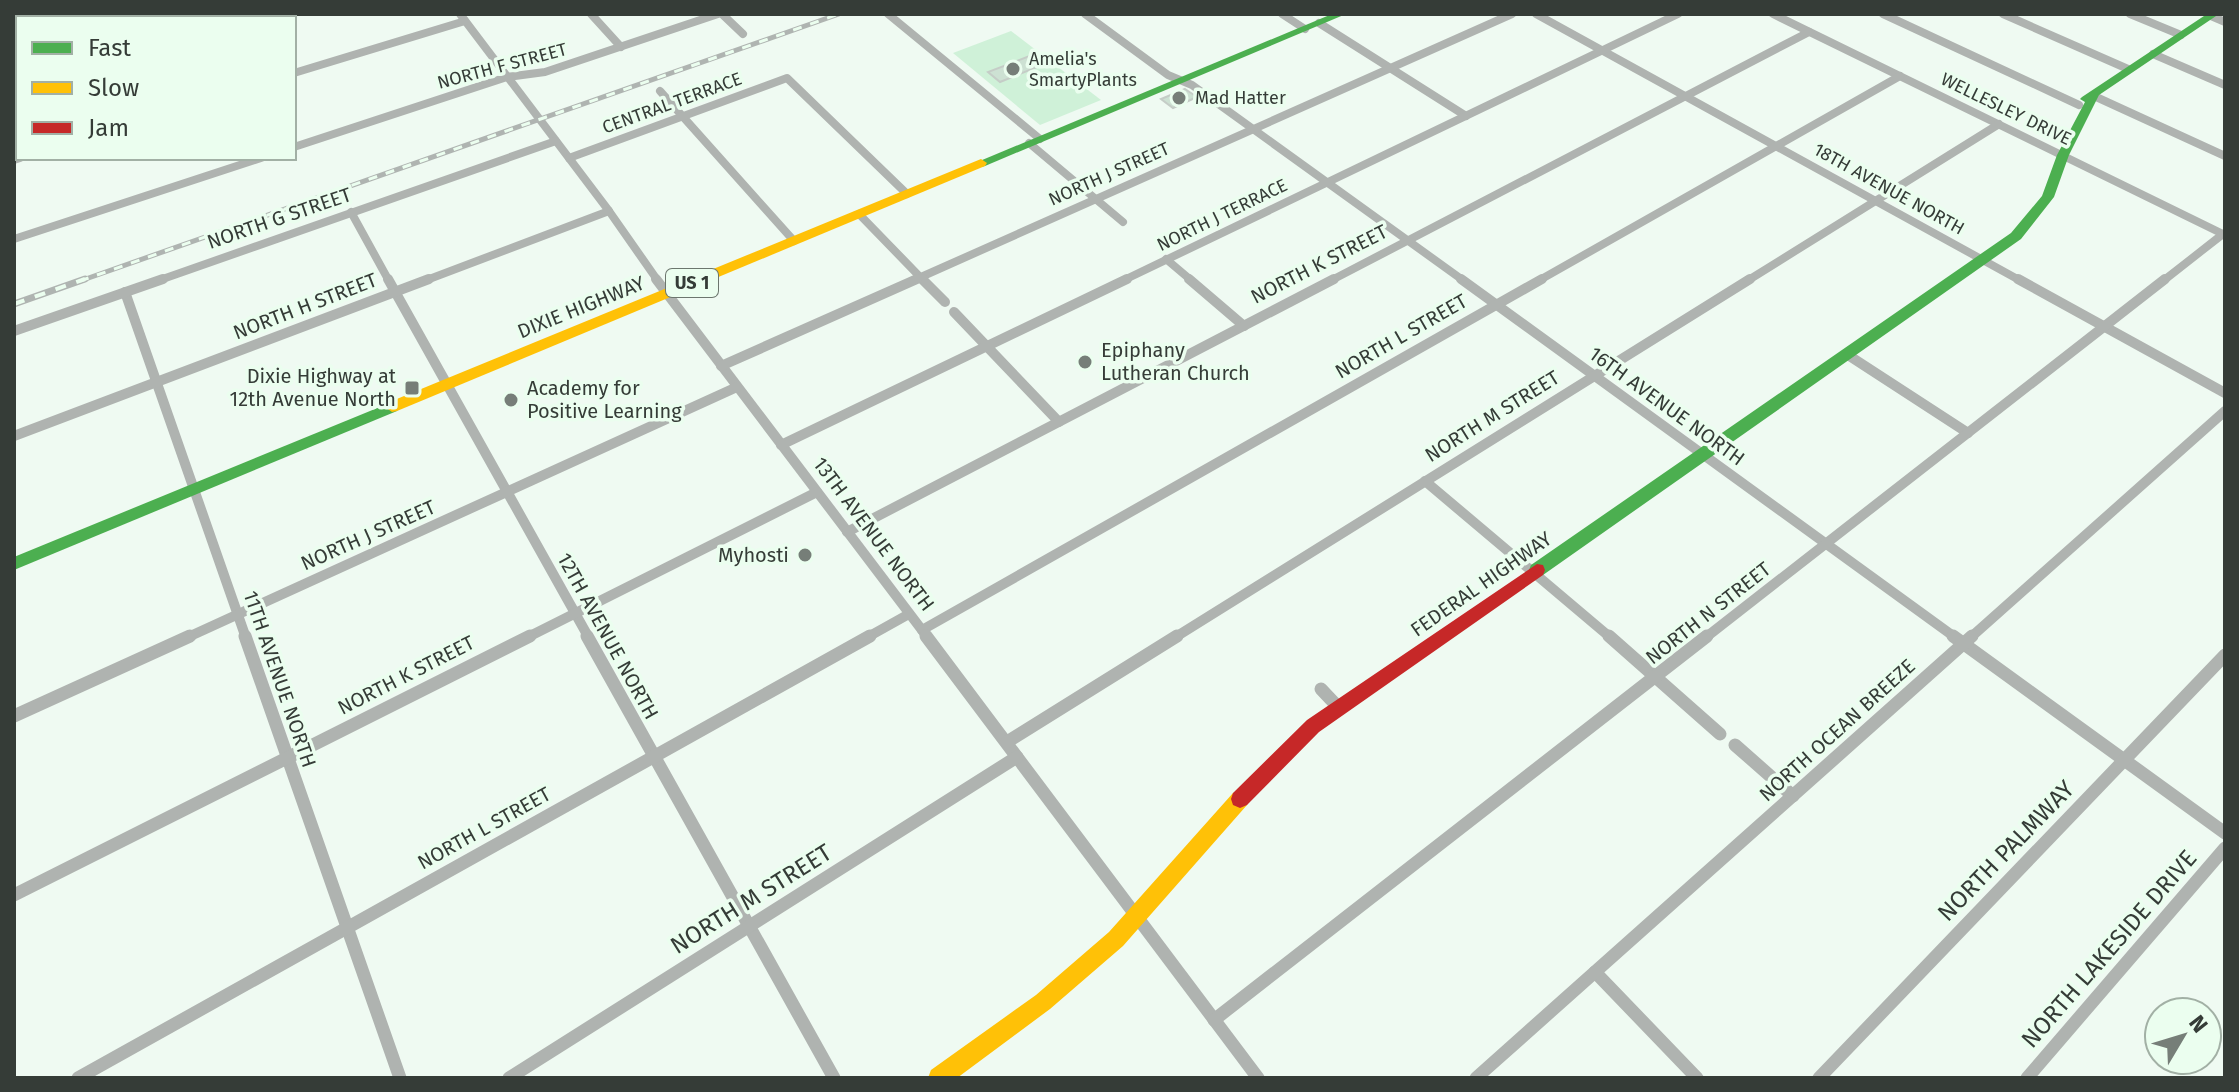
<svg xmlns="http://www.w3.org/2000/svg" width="2239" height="1092" viewBox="0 0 2239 1092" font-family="'Fira Sans',sans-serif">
  <rect width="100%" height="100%" fill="#effaf2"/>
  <path fill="#cff1d8" d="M1011,31L1101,100L1040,125L953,53Z"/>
  <g fill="#cde1d3" stroke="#c5cdc7" stroke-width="2">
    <path d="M1035,54L1047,63L1000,82L988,72Z"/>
    <path d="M1185,89L1197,97L1173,108L1161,99Z"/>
  </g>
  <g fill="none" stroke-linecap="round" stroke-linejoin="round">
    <g stroke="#afb3b0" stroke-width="8">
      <path d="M460,14L609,211L658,281"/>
      <path d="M591,14L621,47"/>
      <path d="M722,14L743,34"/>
      <path d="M888,14L1040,139"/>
      <path d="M1085,14L1168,75L1192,85L1464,281"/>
      <path d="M1282,14L1305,29"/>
      <path d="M1536,14L2021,281"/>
      <path d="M1773,14L2225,235"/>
      <path d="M1883,14L2079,105"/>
      <path d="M2003,14L2128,69"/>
      <path d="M2130,14L2181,35"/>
      <path d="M2211,16L2225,22"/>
      <path d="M48,18L63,14"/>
      <path d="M261,18L275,14"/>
      <path d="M1319,23L1466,116"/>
      <path d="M14,27L18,26"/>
      <path d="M2153,54L2225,85"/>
      <path d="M294,73L465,21"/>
      <path d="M14,90L18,89"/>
      <path d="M660,91L794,241"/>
      <path d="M2094,96L2225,156"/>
      <path d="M1029,143L1123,222"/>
      <path d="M294,147L507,77L545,72L718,14"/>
      <path d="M569,158L787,78L907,194"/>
      <path d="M14,160L20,158"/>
      <path d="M351,212L389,281"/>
      <path d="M859,214L924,281"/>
      <path d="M14,239L261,158"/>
      <path d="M1166,259L1192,281"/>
      <path d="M157,281L556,141"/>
      <path d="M424,281L609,211"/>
      <path d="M912,281L1512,14"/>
      <path d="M1122,281L1678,14"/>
      <path d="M1330,281L1809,32"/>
      <path d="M1538,281L1900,76"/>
      <path d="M1747,281L1999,124"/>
      <path d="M2163,281L2223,234"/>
    </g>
    <g stroke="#afb3b0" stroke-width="10">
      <path d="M388,279L589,638"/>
      <path d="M656,279L928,638"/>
      <path d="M922,279L945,302"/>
      <path d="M1189,279L1244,326"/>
      <path d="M1461,279L1956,638"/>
      <path d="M2018,279L2225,393"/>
      <path d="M125,292L246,638"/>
      <path d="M954,312L1059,422"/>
      <path d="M14,331L163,279"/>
      <path d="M1848,355L1968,433"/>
      <path d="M721,366L917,279"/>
      <path d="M14,436L429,279"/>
      <path d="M781,445L1127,279"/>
      <path d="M1425,481L1611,638"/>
      <path d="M847,532L1334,279"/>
      <path d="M922,630L1542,279"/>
      <path d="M186,638L737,387"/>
      <path d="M526,638L817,492"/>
      <path d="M866,638L909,614"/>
      <path d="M1174,638L1750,279"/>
      <path d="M1705,638L2165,279"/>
      <path d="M1970,638L2225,411"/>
    </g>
    <g stroke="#afb3b0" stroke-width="13">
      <path d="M245,636L400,1078"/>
      <path d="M587,636L834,1078"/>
      <path d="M926,636L1258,1078"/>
      <path d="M1609,636L1720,734"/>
      <path d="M1953,636L2225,833"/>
      <path d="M1321,689L1338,707"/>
      <path d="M14,716L190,636"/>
      <path d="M1007,742L1177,636"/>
      <path d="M1735,745L1793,796"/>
      <path d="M14,895L530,636"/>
      <path d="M1595,972L1697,1078"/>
      <path d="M1214,1020L1707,636"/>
      <path d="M78,1078L870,636"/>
      <path d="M509,1078L1017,757"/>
      <path d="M1476,1078L1972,636"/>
      <path d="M1819,1078L2225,655"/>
      <path d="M2027,1078L2225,848"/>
    </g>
    <g fill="#4caf50" fill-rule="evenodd">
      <path d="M1332,14H1346L985,166L981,167L975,163Z"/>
      <path d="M2207,14H2219L2099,95L2069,155L2054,197L2021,239L1543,575H1531L1529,570L1531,565L2011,233L2042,196L2057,155L2085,102L2080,99L2082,97Z"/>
      <path d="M392,402L399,407L397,411L14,570V557Z"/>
    </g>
    <g fill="#ffc107" fill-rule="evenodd">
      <path d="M981,159L987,163L985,166L397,411L392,412L385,407L387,403Z"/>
      <path d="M1240,790L1247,793L1249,799L1247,805L1123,946L1050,1009L957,1078H928L931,1070L1036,995L1109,932L1233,793Z"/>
    </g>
    <path fill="#c62828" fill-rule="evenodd" d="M1537,564L1543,565L1545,570L1543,575L1319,732L1247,805L1240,808L1233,805L1231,799L1233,793L1307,720Z"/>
    <defs>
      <path id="rail-far1" d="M80,281L839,14"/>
      <path id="rail" d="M14,304L85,279"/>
    </defs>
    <use href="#rail-far1" stroke="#afb4b1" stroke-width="5"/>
    <use href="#rail" stroke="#afb4b1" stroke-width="7"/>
    <use href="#rail-far1" stroke="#ebfeef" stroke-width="3" stroke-dasharray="9" stroke-linecap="butt"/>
    <use href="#rail" stroke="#ebfeef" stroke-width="4" stroke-dasharray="11" stroke-linecap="butt"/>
  </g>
  <g fill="#767e78" stroke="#ebfeef" stroke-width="3">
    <circle cx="1013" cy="69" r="8"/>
    <circle cx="1179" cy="98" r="8"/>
    <circle cx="1085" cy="362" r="8"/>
    <rect x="404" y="380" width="16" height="16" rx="4"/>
    <circle cx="511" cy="400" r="8"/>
    <circle cx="805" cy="555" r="8"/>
  </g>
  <g text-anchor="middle" stroke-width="7" stroke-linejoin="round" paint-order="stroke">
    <g font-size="18" fill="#353c37" stroke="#ebfeef" text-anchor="start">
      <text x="1029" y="65">Amelia's<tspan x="1029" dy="21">SmartyPlants</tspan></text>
      <text x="1195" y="104">Mad Hatter</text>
    </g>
    <g font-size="18" fill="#353c37" stroke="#ebfeef">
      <text transform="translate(502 66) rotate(-15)" y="6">NORTH F STREET</text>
      <text transform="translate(672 103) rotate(-20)" y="6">CENTRAL TERRACE</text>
      <text transform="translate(2006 109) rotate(26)" y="6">WELLESLEY DRIVE</text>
      <text transform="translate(1109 174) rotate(-24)" y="6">NORTH J STREET</text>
      <text transform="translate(1889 189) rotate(29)" y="6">18TH AVENUE NORTH</text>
      <text transform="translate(1222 215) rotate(-26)" y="6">NORTH J TERRACE</text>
    </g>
    <rect fill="#ebfeef" stroke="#6c766e" stroke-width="2" x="666" y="269" width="52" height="28" rx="6"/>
    <g font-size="18" font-weight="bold" fill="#353c37">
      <text x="692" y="289">US 1</text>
    </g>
    <g font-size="20" fill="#353c37" stroke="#ebfeef">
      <text transform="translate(279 218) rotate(-19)" y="7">NORTH G STREET</text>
      <text transform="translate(1319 264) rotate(-27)" y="7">NORTH K STREET</text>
      <text transform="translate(305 306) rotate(-21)" y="7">NORTH H STREET</text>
      <text transform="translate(581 307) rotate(-22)" y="7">DIXIE HIGHWAY</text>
      <text transform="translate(1401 336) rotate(-30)" y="7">NORTH L STREET</text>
      <text transform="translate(1667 406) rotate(36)" y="7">16TH AVENUE NORTH</text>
      <text transform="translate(1492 416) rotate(-32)" y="7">NORTH M STREET</text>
      <text transform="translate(874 534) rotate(53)" y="7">13TH AVENUE NORTH</text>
      <text transform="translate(368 535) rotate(-24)" y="7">NORTH J STREET</text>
      <text transform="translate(1481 584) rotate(-35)" y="7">FEDERAL HIGHWAY</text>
      <text transform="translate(1708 613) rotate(-38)" y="7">NORTH N STREET</text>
      <text transform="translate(608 636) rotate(61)" y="7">12TH AVENUE NORTH</text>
      <text transform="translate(406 675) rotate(-27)" y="7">NORTH K STREET</text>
      <text transform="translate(280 679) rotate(71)" y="7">11TH AVENUE NORTH</text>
      <text transform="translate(1837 730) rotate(-42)" y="7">NORTH OCEAN BREEZE</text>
      <text transform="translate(484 828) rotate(-29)" y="7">NORTH L STREET</text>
    </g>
    <g font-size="20" fill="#353c37" stroke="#ebfeef" text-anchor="start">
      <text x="1101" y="357">Epiphany<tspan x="1101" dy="23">Lutheran Church</tspan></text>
      <text x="396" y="383" text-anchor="end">Dixie Highway at<tspan x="396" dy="23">12th Avenue North</tspan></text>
      <text x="527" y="395">Academy for<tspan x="527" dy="23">Positive Learning</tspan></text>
      <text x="789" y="562" text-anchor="end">Myhosti</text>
    </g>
    <g font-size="24" fill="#353c37" stroke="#ebfeef">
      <text transform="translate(2006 851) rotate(-46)" y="8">NORTH PALMWAY</text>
      <text transform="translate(751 899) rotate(-32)" y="8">NORTH M STREET</text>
      <text transform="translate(2109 949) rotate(-49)" y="8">NORTH LAKESIDE DRIVE</text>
    </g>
  </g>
  <rect width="2239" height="1092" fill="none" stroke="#353c37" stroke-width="32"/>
  <rect x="16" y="16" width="280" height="144" fill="#ebfeef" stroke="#a2b0a5" stroke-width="2"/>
  <rect x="32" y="42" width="40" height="12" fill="#4caf50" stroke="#a2b0a5" stroke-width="2"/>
  <text x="88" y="56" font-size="24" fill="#353c37">Fast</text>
  <rect x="32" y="82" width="40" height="12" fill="#ffc107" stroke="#a2b0a5" stroke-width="2"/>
  <text x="88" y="96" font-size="24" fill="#353c37">Slow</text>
  <rect x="32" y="122" width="40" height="12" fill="#c62828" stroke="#a2b0a5" stroke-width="2"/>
  <text x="88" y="136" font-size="24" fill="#353c37">Jam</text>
  <g transform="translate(2183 1036) rotate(52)"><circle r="38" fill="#ebfeef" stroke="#a2b0a5" stroke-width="2"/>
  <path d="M0-6L14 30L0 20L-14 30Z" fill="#767e78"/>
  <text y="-12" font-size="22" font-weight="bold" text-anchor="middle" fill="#353c37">N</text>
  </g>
</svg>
